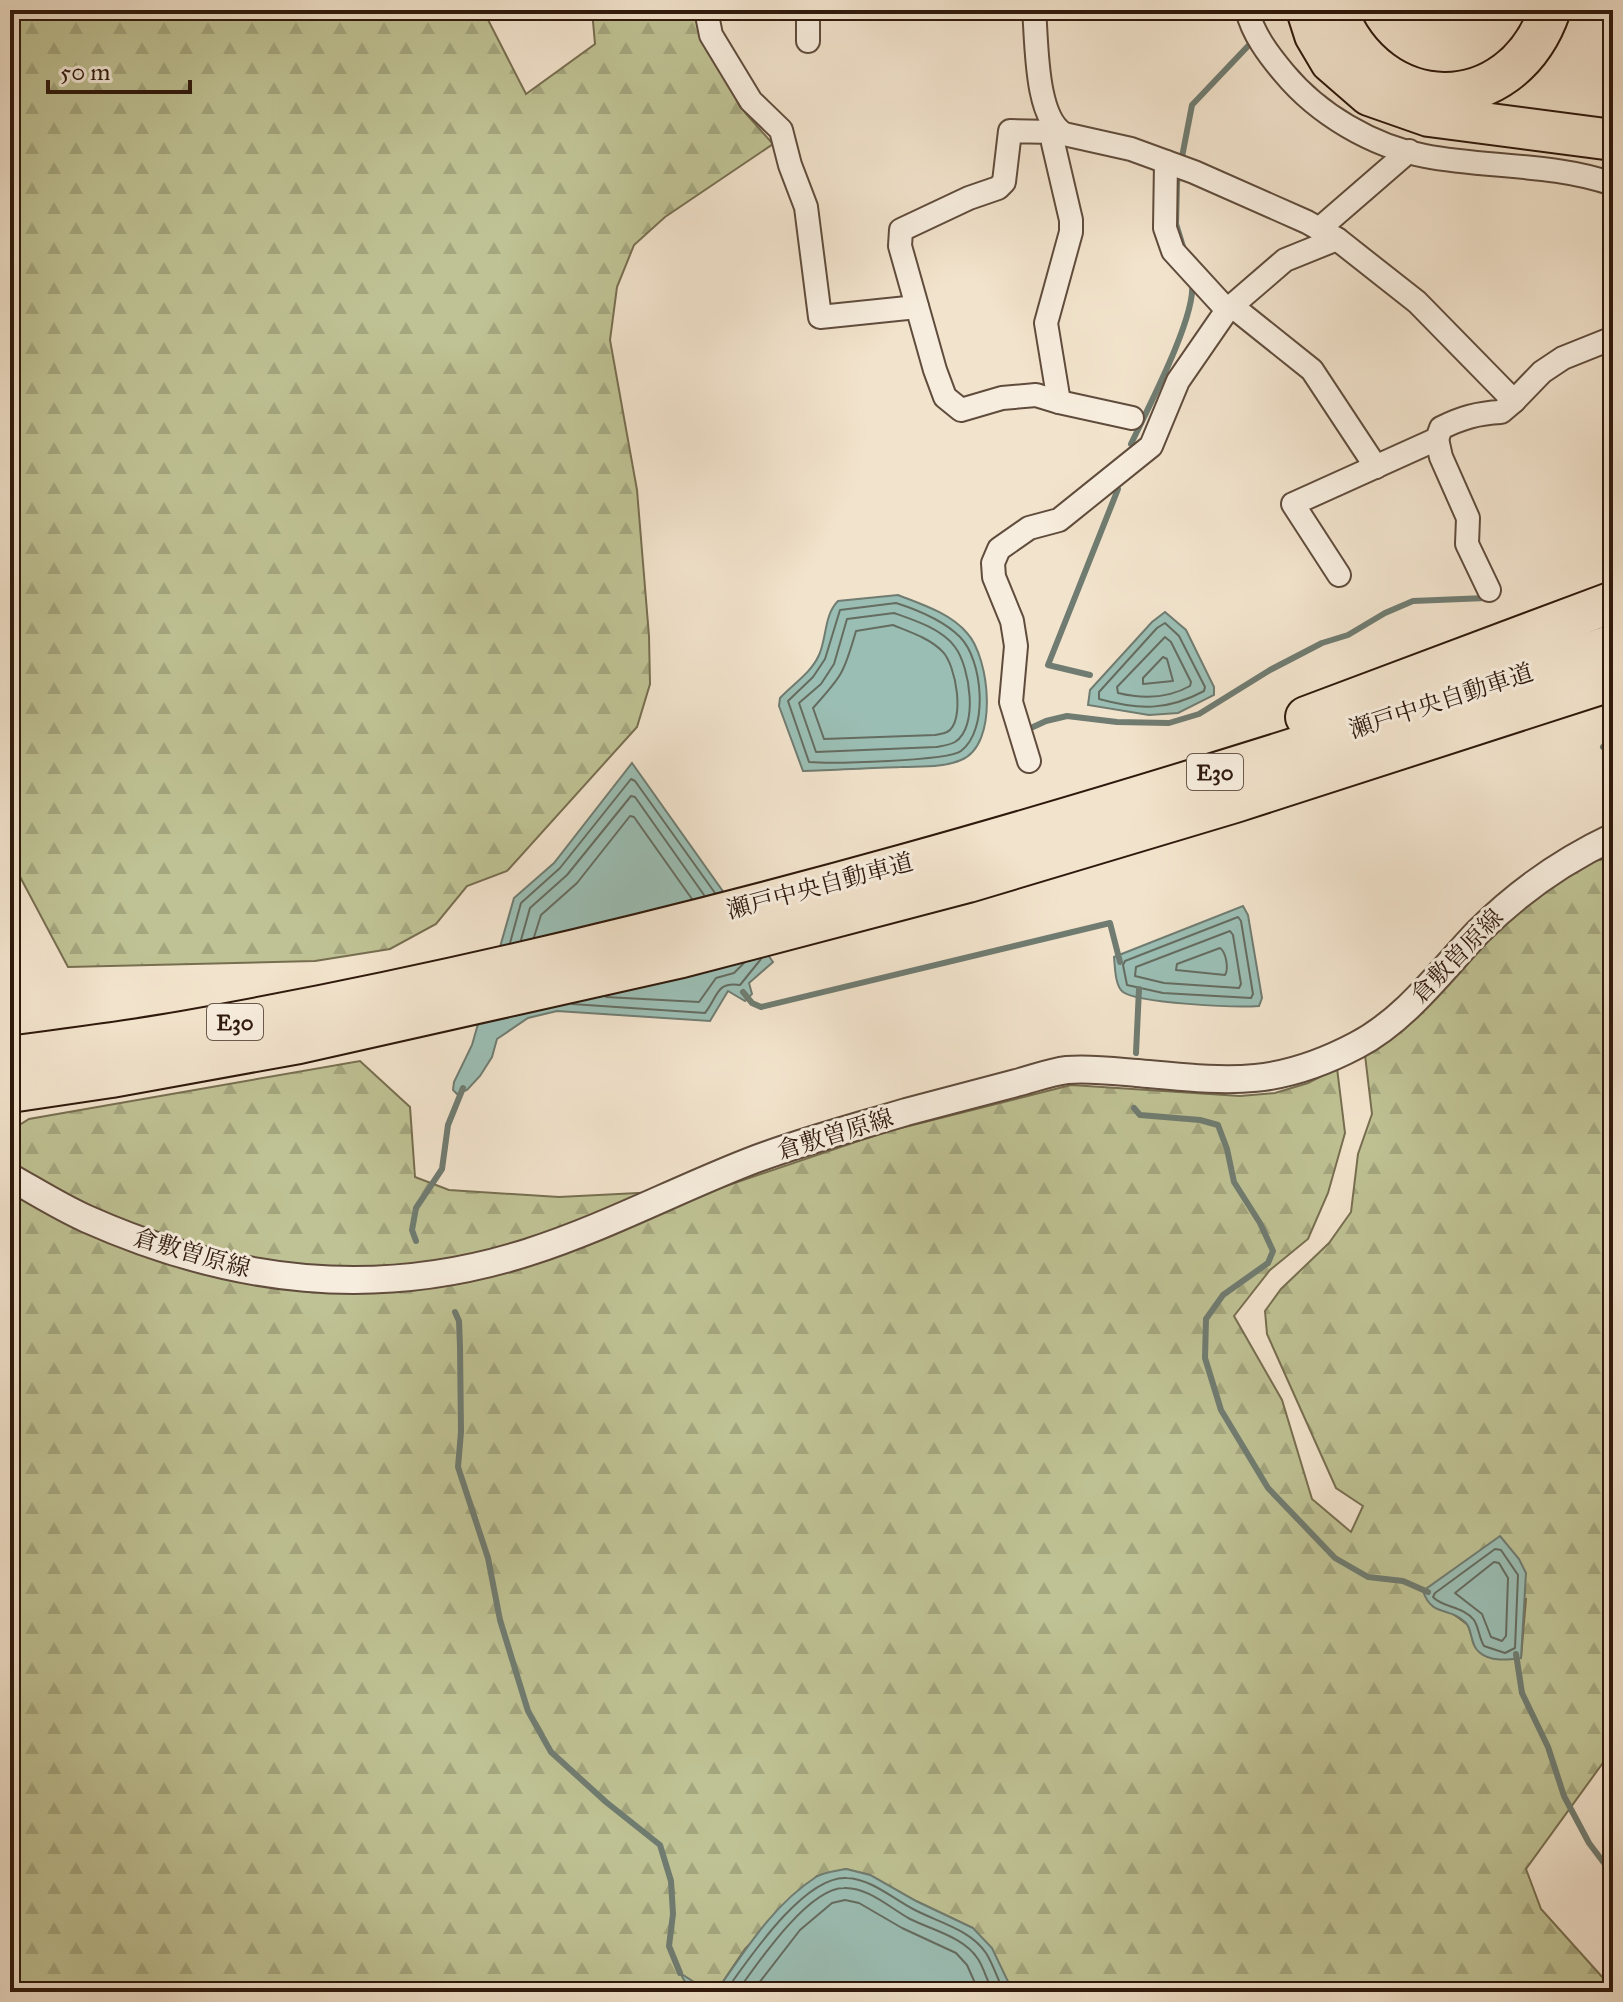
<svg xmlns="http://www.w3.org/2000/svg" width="1623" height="2002" viewBox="0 0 1623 2002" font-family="'IM FELL Great Primer','Noto Serif JP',serif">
  <defs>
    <pattern id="forest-firs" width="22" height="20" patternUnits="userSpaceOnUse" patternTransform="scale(2)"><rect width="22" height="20" fill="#bfc294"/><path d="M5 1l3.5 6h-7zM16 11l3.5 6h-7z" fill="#a4a67e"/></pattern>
  </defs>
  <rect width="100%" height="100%" fill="#f2e3cc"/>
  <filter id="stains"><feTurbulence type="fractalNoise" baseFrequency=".0025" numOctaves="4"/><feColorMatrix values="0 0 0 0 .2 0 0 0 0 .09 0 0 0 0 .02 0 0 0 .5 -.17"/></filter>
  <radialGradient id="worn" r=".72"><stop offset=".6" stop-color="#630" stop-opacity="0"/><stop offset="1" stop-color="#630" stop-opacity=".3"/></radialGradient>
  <g fill="url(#forest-firs)" stroke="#776e50" stroke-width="2" fill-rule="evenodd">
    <path d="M10,10H483L526,94L595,44L592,10H698L701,32L740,107L773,144L665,217L634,245L617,287L610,340L637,490L649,636L650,684L637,727L507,871L467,886L436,924L390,949L315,961L68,967L10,858Z"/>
    <path d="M1613,858V1749L1526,1869L1541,1909L1613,1989V1992H1013L973,1928L916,1901L870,1875L846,1869L817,1876L745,1949L718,1989L697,1984L682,1975L691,1992H10V1131L29,1119L360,1061L410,1107L415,1177L449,1190L559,1197L717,1189L885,1132L1071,1085L1240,1096L1275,1093L1308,1083L1337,1068L1345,1133L1328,1193L1308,1239L1270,1270L1234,1316L1282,1400L1312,1499L1351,1532L1363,1506L1336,1488L1267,1334L1265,1311L1281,1289L1329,1243L1351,1212L1358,1154L1372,1114L1365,1055L1438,990L1499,921L1592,861ZM1526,1599L1521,1658L1474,1644L1468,1625L1452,1613Z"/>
  </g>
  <g fill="#9bbeb4" stroke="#707c71" stroke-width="2">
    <path d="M898,595C921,604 950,613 967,633C990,658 999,745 961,760C943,768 920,766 901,767C868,768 836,770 803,771L779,706L780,698C793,684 811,673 819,655C827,637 824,615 838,601Z"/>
    <path d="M1165,612L1186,630L1214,687V695L1178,713L1149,715L1088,705L1090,690L1152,622Z"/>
    <path d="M632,763L773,962L749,983L752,994L745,1001L728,991L710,1021L557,1011L528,1018L497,1039L492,1057L480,1076L467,1090L457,1094L453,1090L454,1082L472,1045L514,898L554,863Z"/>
    <path d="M1243,906L1248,915L1262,998L1259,1006C1237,1008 1137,1003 1123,992C1115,986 1115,967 1114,957Z"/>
    <path d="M1500,1536L1519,1559L1526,1573L1521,1658C1508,1660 1490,1662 1479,1652C1470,1645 1473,1631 1466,1623C1450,1606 1432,1618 1423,1591Z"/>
    <path d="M846,1869L870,1875L916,1901L973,1928L992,1948L1013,1992H691L680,1973L697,1984L718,1989C746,1949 774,1904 816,1877C824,1872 836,1871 846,1869Z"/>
  </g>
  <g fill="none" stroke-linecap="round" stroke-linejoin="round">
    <g stroke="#656c60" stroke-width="2">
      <path d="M896,603C918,610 943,620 960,637C983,660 989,730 961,751C948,761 831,764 809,762L788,701L813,677L825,659L840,610Z"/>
      <path d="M894,613C914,620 942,629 955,647C970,667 979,727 955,742C950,745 942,746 936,747L816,752L799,703L821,684L834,664L847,619Z"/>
      <path d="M1165,623L1179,636L1205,687L1204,691C1167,711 1139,710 1099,699V692L1157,628Z"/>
      <path d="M893,625C910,632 929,638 942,651C956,664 966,722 947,732C943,734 939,734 935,735L824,739L813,708C842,676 844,673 856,631Z"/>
      <path d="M1165,637L1171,642L1191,682L1190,686C1167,699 1143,699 1118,693L1117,687Z"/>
      <path d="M1163,657L1167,659L1173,681L1143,684V678Z"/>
      <path d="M1238,917L1241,921L1253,994L1251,998L1163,993L1127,985L1123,965L1125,961Z"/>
      <path d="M1230,931L1233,935L1241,984L1239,988L1164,983L1135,976L1136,967Z"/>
      <path d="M534,937L541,915L577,883L630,816L634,817L692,899"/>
      <path d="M521,940L530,908L567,875L631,796L635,797L704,895"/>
      <path d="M510,943L521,903L560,868L631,779L635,781L715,893"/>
      <path d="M1220,948C1226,952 1229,969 1225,975L1176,970L1177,964Z"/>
      <path d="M606,997L699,1002L716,978L734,973L744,963"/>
      <path d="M572,1004L705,1013C718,997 716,981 740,985L761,959"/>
      <path d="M1495,1549L1501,1550L1518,1575L1515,1648L1505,1653L1484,1646C1479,1638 1479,1628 1474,1620C1463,1606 1443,1608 1433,1597L1435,1593Z"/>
      <path d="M1494,1562L1499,1563L1508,1578L1506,1636L1502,1641L1491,1637L1482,1614L1455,1593Z"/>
      <path d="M725,1992C748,1960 804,1875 847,1878C871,1879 892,1898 913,1909C937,1922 970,1929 986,1953C993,1964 998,1980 1004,1992"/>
      <path d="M737,1992C757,1964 808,1888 844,1888C868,1887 890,1908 910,1919C932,1930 964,1937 978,1959C984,1968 987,1981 993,1992"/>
      <path d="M752,1992L800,1930L832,1903L845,1900L859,1903L902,1928L956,1953L967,1965L979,1992"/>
    </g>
    <g stroke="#707c71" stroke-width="6">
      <path d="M1184,250L1176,224L1177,183L1192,105L1249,45"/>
      <path d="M1131,444C1147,410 1196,317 1192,284"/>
      <path d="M1090,675L1048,665L1118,489"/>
      <path d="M1033,727L1046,721L1067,716L1117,722L1169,723L1199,714L1270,670L1322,643L1348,635L1385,613L1413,601L1486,598"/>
      <path d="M1603,747L1613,754"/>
      <path d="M743,992L752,1003L761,1007L1110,923L1120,962"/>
      <path d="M1136,1053L1139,989"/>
      <path d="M1134,1108L1140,1115L1200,1120L1218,1125L1227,1149L1234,1182L1260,1223L1273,1251L1268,1263L1223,1295L1206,1319L1205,1358L1221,1410L1268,1488L1335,1558L1368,1577L1403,1581L1428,1592"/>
      <path d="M416,1241L412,1230L416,1208L442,1169L448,1125L463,1088"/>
      <path d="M455,1312L459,1321L460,1346L461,1432L458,1467L488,1558L500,1620L528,1711L551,1752L606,1802L660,1845L671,1881L673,1914L669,1946L680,1973"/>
      <path d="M1516,1654L1522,1693L1548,1747L1564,1796L1589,1843L1613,1875"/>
    </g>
    <defs>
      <g id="minor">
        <path d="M706,10L711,35L751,101L781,130L790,165L806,207L820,317L917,307"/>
        <path d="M1034,10C1037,42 1035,117 1064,134L1131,149L1194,172L1307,222L1337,239L1417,302L1514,401L1542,372L1563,358L1613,338"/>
        <path d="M1247,10C1253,34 1268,54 1284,73C1318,114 1372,146 1425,156C1488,168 1552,163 1613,184"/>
        <path d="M808,41V10"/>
        <path d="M1055,129L1053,143L1071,220V232L1046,323L1059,402"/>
        <path d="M1054,132L1010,131L1004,182L998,188L969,198L901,230L900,246L935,370L945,397L961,410L1002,398L1036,395L1059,402L1132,418"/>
        <path d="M1319,229L1409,151"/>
        <path d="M1232,306L1312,370L1376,467"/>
        <path d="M1227,310L1285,260L1337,239"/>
        <path d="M1437,439L1441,457L1468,518L1467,544L1489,590"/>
        <path d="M1339,575L1293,504L1437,439L1441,428C1461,418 1478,413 1501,412L1514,401"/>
        <path d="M1029,761L1011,702L1016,646L1012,621L994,577L993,563L999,549L1029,528L1059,520L1151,446L1178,381L1227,310L1173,251L1165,228L1166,162"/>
      </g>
      <path id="tertiary" d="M10,1177C35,1191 60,1207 87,1219C231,1283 377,1301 529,1252C604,1228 674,1191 748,1162C799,1142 853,1128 906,1112C943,1102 979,1093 1016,1083C1032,1079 1050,1072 1067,1070C1089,1068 1114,1071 1137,1073C1226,1081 1274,1089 1357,1045C1405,1020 1441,971 1478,932C1518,892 1562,861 1613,837"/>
      <g id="motorway">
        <path d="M1307,10L1315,35L1331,62L1369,95L1429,116L1613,140"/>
        <path d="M1336,10C1378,119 1511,122 1550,10"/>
        <path d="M1306,717L1613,602"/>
        <path d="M10,1057C68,1049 126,1042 183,1032C667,946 1147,801 1613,645"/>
        <path d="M10,1092L111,1077L299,1043L682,957L968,882L1235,802L1613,680"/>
      </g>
    </defs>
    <use href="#minor" stroke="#604c3c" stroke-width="26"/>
    <use href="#tertiary" stroke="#604c3c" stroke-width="30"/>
    <use href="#motorway" stroke="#2f190c" stroke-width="44"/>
    <use href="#minor" stroke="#f7edde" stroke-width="22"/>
    <use href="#tertiary" stroke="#f7edde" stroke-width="26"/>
    <use href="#motorway" stroke="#f2e3cc" stroke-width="40"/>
  </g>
  <g text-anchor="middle" stroke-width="6" stroke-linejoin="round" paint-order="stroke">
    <g fill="#f7edde" stroke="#6b594b" stroke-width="2">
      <rect x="1187" y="754" width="56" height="36" rx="6"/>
      <rect x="207" y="1004" width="56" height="36" rx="6"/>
    </g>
    <g font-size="22" font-weight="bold" fill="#2f190c">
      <text x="1215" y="780">E30</text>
      <text x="235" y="1030">E30</text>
    </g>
    <g font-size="24" fill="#2f190c" stroke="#f7edde">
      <text transform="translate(1441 701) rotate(-18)" y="8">瀬戸中央自動車道</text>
      <text transform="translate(820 886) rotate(-15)" y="8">瀬戸中央自動車道</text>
      <text transform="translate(1457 956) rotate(-46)" y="8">倉敷曽原線</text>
      <text transform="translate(835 1134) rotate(-17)" y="8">倉敷曽原線</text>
      <text transform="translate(192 1253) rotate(16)" y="8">倉敷曽原線</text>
    </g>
  </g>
  <rect width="1623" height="2002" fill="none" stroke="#f2e3cc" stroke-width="40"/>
  <rect x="12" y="12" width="1599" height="1978" fill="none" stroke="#2f190c" stroke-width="4"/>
  <rect x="20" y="20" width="1583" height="1962" fill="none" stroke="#2f190c" stroke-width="2"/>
  <path d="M48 80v12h142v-12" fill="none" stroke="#2f190c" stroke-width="4"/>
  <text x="60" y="80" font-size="24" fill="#2f190c" stroke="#f7edde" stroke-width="6" paint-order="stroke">50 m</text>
  <rect width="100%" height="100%" filter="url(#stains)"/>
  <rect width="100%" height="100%" fill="url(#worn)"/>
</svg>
